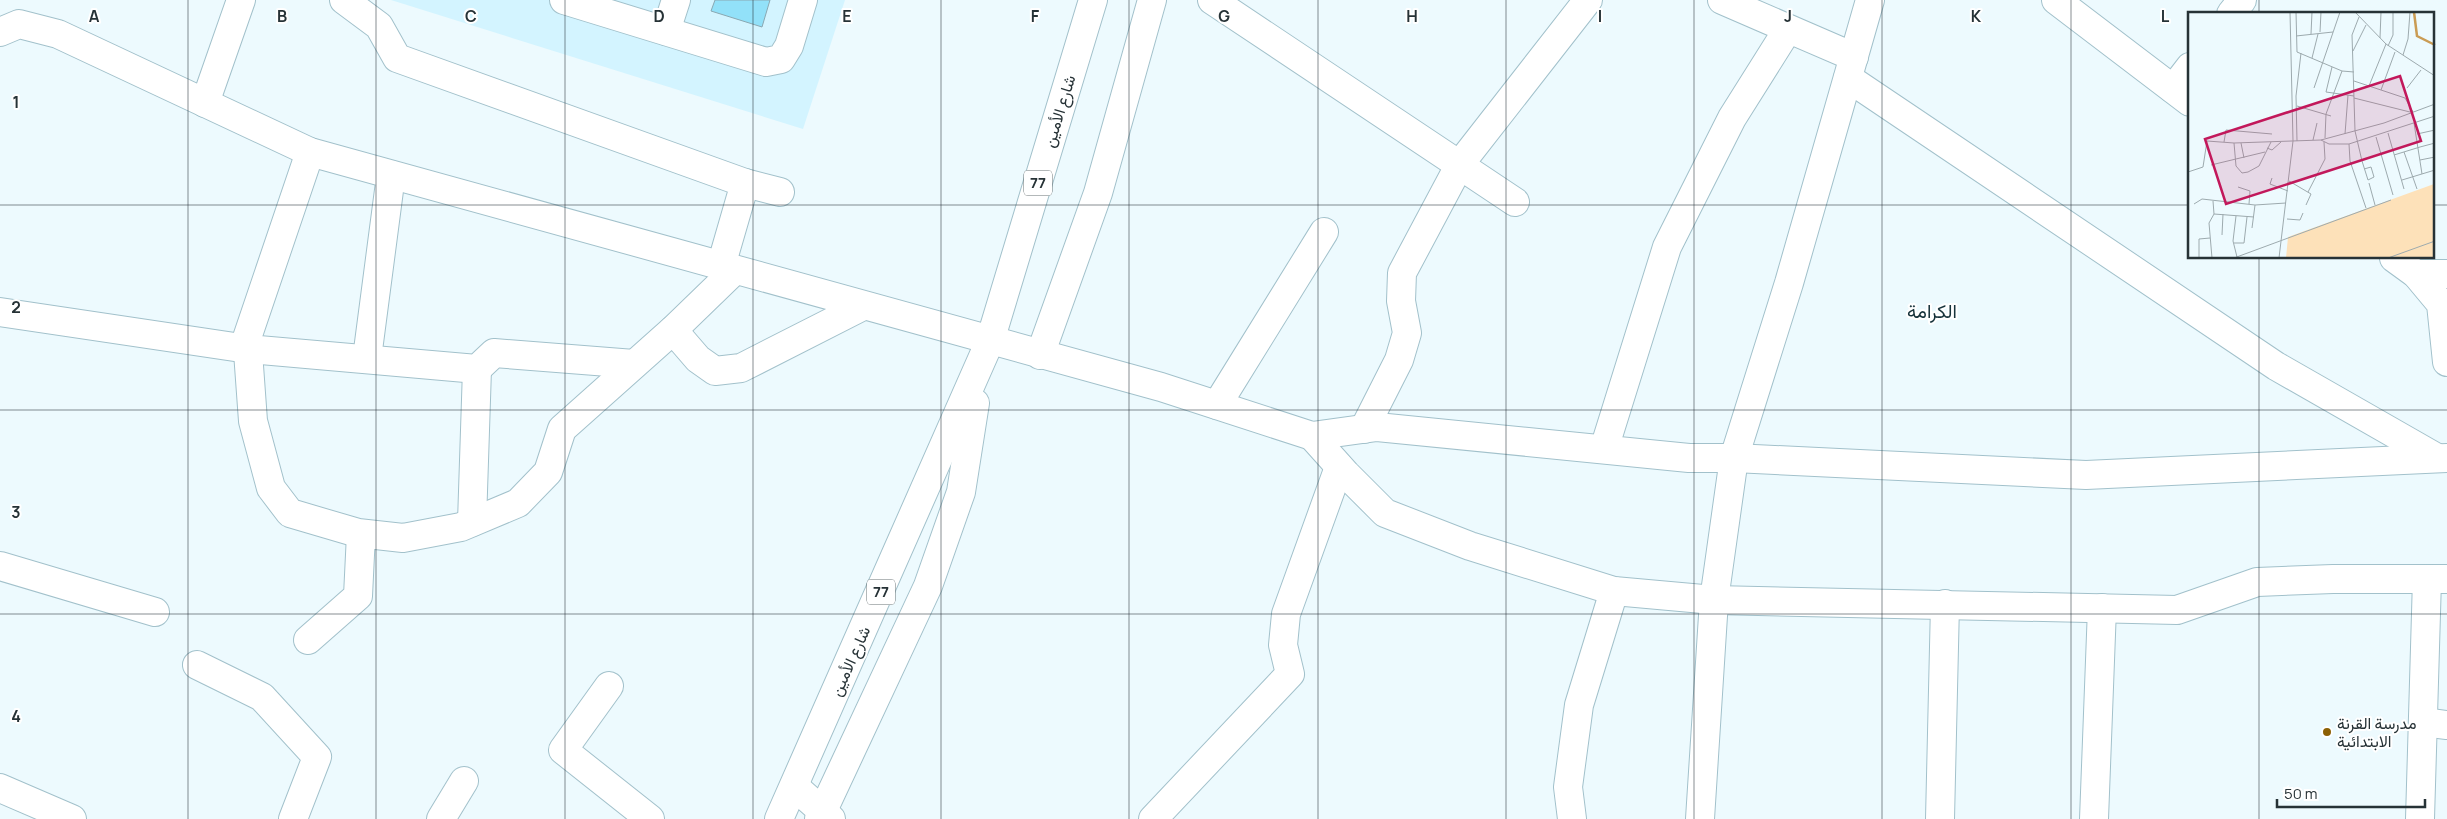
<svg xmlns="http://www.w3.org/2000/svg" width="2447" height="819" viewBox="0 0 2447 819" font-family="Manrope,Vazirmatn,sans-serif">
  <rect width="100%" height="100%" fill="#edfafe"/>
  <path fill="#d3f4ff" d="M391,0H845L803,129Z"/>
  <path fill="#92e1f9" stroke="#89a8b2" d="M715,0H770L762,27L711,11Z"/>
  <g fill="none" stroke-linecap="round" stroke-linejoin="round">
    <defs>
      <g id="minor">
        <path d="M344,0L379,26L397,58L745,183L780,192"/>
        <path d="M564,0L766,62L781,59L789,46L803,0"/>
        <path d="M1212,0L1515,202"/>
        <path d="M1722,0L1854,57"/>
        <path d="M2056,0L2190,102"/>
        <path d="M2231,14L2242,0"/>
        <path d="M666,31L676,0"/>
        <path d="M0,32L19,24L58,34L310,152L1161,387L1312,436L1377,427L1689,458H1734L2086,475L2447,458"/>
        <path d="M1848,78L2276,366L2437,458"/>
        <path d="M2173,89L2190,67"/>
        <path d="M205,103L241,0"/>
        <path d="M310,152L247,338L253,421L271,488L290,513L358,533L403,538L461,527L518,503L548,472L562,429L673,330L735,270"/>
        <path d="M2394,258L2416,274L2441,304L2447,362"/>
        <path d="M721,266L745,183"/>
        <path d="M2416,274H2447"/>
        <path d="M0,312L248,349L477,369L494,353L634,364"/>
        <path d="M673,330L698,359L715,371L741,368L863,306"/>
        <path d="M1040,355L1098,193L1152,0"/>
        <path d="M367,358L391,175"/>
        <path d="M1217,405L1324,232"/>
        <path d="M1364,429L1399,360L1407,333L1401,301L1402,273L1460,164L1588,0"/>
        <path d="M1312,436L1346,474L1385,513L1470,546L1614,591L1714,600L2177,610L2257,582L2333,579H2447"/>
        <path d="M1604,449L1667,247L1732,118L1788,29"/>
        <path d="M472,522L477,369"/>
        <path d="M0,566L155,612"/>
        <path d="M308,640L358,596L361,534"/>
        <path d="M197,665L262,697L317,757L293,819"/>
        <path d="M609,686L563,750L650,819"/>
        <path d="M2423,722L2447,725"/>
        <path d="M795,787L831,819"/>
        <path d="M0,788L72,819"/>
        <path d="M441,819L464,781"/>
        <path d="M1153,819L1290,674L1283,645L1286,614L1339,467"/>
        <path d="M1572,819L1568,787L1579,705L1614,591"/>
        <path d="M1700,819L1714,600L1734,458L1789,283L1870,0"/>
        <path d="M1940,819L1945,604"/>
        <path d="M2094,819L2102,608"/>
        <path d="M2420,819L2427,579"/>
      </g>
      <g id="major">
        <path d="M779,819L990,341L1093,0"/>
        <path d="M819,819L928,586L961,492L975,403"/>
      </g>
    </defs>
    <use href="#minor" stroke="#a2c1cb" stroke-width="30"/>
    <use href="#major" stroke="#a2c1cb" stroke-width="30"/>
    <use href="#minor" stroke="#fff" stroke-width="28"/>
    <use href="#major" stroke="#fff" stroke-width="28"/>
  </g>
  <path fill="none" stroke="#263236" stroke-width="1" stroke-opacity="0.55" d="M188,0V819M376,0V819M565,0V819M753,0V819M941,0V819M1129,0V819M1318,0V819M1506,0V819M1694,0V819M1882,0V819M2071,0V819M2259,0V14M0,205H2190M2433,205H2447M2259,258V819M0,410H2447M0,614H2447"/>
  <circle fill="#8c6004" stroke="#fff" stroke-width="2" cx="2327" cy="732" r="5"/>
  <g text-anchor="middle" stroke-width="4" stroke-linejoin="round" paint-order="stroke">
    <g fill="#fff" stroke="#677072" stroke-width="1">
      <rect x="1024" y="170.5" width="28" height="25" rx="4"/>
      <rect x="867" y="579.5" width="28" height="25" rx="4"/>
    </g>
    <g font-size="15" font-weight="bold" fill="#263236">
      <text x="1038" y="188">77</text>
      <text x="881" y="597">77</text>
    </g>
    <g font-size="16" fill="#263236" stroke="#fff">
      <text transform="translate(1059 111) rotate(-73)" y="6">شارع الأمين</text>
      <text transform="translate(850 661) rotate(-66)" y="6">شارع الأمين</text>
    </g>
    <g font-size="16" fill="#263236" stroke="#fff" text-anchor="start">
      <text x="2337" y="729">مدرسة القرنة<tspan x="2337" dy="18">الابتدائية</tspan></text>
    </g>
    <g font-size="19" fill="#17333b" stroke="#fff">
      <text x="1932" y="318">الكرامة</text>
    </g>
  </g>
  <g transform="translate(2188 12)">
    <rect width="246" height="246" fill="#edfafe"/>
    <path d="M246,172V246H98L100,225Z" fill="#fde1b9"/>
    <path fill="none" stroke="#ca9c54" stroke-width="2.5" d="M226,0L229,24L247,33"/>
    <path fill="none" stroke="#9daaae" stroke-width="1" d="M108,0L109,40L154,59L166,60M167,0L198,32L247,64M171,5L164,23L167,119L174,149L180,168L186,165L183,155L176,157M132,20L133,0M123,22L124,0M108,24L145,20M192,26L193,0M200,34L205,23V0M165,39L178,13M215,43L220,27L222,0M124,46L130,22M144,55L138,80L166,84M166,69L217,86L225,100M181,74L198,32M126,76L152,0M219,76L233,58M193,78L207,40M166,86L222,100M109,94L143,104M226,111L234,162M200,121L216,177M157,122L160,83M229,122L247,118M188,125L205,183M137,126L138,102L154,59M125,128L129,111M133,128L141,132H161L247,104M109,129L108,84L113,41M36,130L38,118L84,122M46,131L48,154L54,161L60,160L71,154L83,130M53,131L56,146M161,132L162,149L178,196M232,135L247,131M79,136L84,138L93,130M216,140L229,177M206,143L232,135M232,148L247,145M23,153L77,140M0,160L15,155L19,129L46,131L133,128L196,111L247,92M84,166L82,172L100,179M214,168L247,158M101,169L123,182L118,193M181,171L187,193M50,175L62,179L61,192M120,180L137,147L136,130M6,192L14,187L67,193L98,191M26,202L66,205M48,204L45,229L49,245M99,207L112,208L115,201M64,216L67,193M34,223L35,202M46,231H56L59,205M11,246V227L22,226M24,246L21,211L26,202L25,189M46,246L203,188M91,246L105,129L102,0M200,246L247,229"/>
    <path fill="#c2185b" fill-opacity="0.15" stroke="#c2185b" stroke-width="2.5" d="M212,64L233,129L38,192L17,127Z"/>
    <rect width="246" height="246" fill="none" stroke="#263236" stroke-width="2.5"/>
  </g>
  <g font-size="16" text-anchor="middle" font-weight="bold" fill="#263236" stroke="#fff" stroke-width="4" stroke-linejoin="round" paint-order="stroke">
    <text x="94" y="22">A</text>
    <text x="282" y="22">B</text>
    <text x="471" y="22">C</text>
    <text x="659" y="22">D</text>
    <text x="847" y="22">E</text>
    <text x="1035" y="22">F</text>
    <text x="1224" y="22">G</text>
    <text x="1412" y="22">H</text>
    <text x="1600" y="22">I</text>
    <text x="1788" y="22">J</text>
    <text x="1976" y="22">K</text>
    <text x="2165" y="22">L</text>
    <text x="16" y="108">1</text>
    <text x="16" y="313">2</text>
    <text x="16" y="518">3</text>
    <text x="16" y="722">4</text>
  </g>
  <path d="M2277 799v8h148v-8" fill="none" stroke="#263236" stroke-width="2.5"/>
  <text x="2284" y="799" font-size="15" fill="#263236" stroke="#ffffff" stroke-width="4" paint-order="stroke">50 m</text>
</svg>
